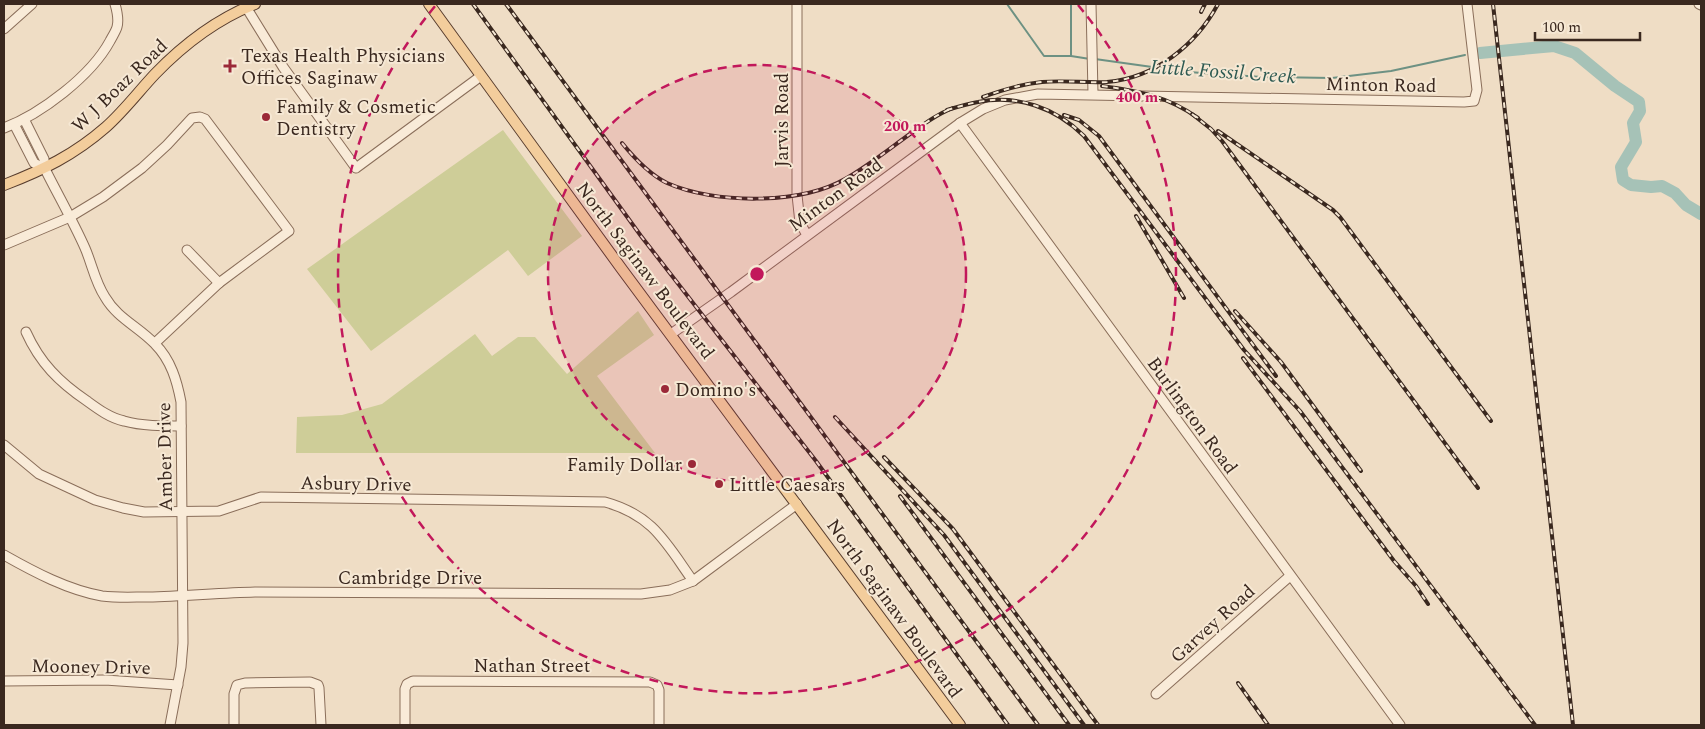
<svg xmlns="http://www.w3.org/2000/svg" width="1705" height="729" viewBox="0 0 1705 729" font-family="Spectral,serif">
  <rect width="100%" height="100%" fill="#efddc5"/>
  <g fill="#cecd98">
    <path d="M503,130L582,236L528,276L508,250L371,351L307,269Z"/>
    <path d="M638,311L654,335L597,376L655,453H296L297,417L342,415L382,404L475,334L492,356L518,337H535L567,374Z"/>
  </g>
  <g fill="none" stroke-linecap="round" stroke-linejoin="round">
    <g stroke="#6d9183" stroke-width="2">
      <path d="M1007,4L1044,56H1071L1090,59"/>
      <path d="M1071,4V56"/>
      <path d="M1095,59L1188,72L1262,77L1332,78L1391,71L1465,55"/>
    </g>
    <path stroke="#a6c2b7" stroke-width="12" d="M1480,53L1554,46L1575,53L1615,86L1639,102L1640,111L1633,123L1636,142L1621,167L1623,180L1631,185L1651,187L1662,186L1675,193L1686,205L1701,214"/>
    <defs>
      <g id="minor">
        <path d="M797,4V195L800,223L807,235"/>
        <path d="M1091,4L1093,94"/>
        <path d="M1699,4L1701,5"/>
        <path d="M246,7L283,67L356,168L481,76"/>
        <path d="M4,29L32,4"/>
        <path d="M24,119L44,159L45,169C58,195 73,221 85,248C92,264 95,282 105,297C117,318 139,327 155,344C171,360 177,381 181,402L183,643L181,667L170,725"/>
        <path d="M960,123L1400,725"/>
        <path d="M14,124L34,163L45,169"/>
        <path d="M4,128C41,114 91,76 110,41C112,37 116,31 117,27C119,20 117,11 115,4"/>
        <path d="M4,245L70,217L103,197L142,168L167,145L192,118L200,117L205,119L289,231L219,283L155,343"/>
        <path d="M187,250L219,283"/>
        <path d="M26,332C40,363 59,382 87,401C98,409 110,418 124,421C142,426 162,426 181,426"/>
        <path d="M671,334L731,292L960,123L983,109L1005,100L1038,94L1464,102L1474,101L1477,90L1467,4"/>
        <path d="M4,445L39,474L95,500L123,508L144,512L219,511L261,497L605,502C653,515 666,543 693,581"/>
        <path d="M4,555C34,572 68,590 102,596C117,598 133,597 148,597C184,596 220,593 255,592L641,594L670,590L693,581L797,504"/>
        <path d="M4,681L105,680L178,685"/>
        <path d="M1156,694L1290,576"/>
        <path d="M234,725V694L237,685L245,683L310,682L318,685L319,688L321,725"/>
        <path d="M405,725V689L407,684L413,681L650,682L657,685L659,690V725"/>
      </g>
      <g id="major">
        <path d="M429,4L621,268L960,725"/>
        <path d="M4,185C43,170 74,155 106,127C124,111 139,91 155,74C183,45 217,19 255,4"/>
      </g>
    </defs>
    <use href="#minor" stroke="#8a6e5a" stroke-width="11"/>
    <use href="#major" stroke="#583d2e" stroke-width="12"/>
    <use href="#minor" stroke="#f9ebd8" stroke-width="9"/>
    <use href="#major" stroke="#f3cd9c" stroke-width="10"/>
    <defs>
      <g id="rail">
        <path d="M473,4L641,236L816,461L1008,725"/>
        <path d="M506,4L1038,725"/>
        <path d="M1493,4L1573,725"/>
        <path d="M1201,12L1205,4"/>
        <path d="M1102,86C1139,91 1167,96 1198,118"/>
        <path d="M983,97C1002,90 1022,84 1042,82C1064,80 1085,83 1107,82C1155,78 1196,45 1218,4"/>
        <path d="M947,110C957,107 967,104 978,102C1017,94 1056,108 1084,136L1244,350L1300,411L1535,725"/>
        <path d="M1192,114L1211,129L1222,141L1478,488"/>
        <path d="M1064,115L1079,120L1099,136L1276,376"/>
        <path d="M1218,131L1333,210L1340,217L1491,421"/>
        <path d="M622,143C635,159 649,174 667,183C714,204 800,205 845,179C868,166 889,149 910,134C924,124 937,114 953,108"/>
        <path d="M1136,216L1184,298"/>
        <path d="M1235,311L1281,362L1361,471"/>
        <path d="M1243,358L1394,561L1416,586L1428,604"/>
        <path d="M835,417L944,535L1084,725"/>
        <path d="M884,457L953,529L1098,725"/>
        <path d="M900,496L1069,725"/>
        <path d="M1238,683L1268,725"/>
      </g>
    </defs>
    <use href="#rail" stroke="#3a281f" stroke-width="4"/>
    <use href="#rail" stroke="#f6e8d4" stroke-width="2" stroke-dasharray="5.5" stroke-linecap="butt"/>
  </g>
  <circle cx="757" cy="274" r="209" fill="#c2185b" fill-opacity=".12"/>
  <g fill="none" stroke="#c2185b" stroke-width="2.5" stroke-dasharray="9 6">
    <circle cx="757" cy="274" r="209"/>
    <path d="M1078 5A419 419 0 1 1 436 5"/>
  </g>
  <g fill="#9b2938" stroke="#f6e8d4" stroke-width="2">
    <path d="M227.5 58.5h5v5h5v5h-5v5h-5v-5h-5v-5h5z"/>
    <circle cx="266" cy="117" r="5"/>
    <circle cx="665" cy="389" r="5"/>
    <circle cx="692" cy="464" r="5"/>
    <circle cx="719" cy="484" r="5"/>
  </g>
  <g text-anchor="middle" stroke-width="4" stroke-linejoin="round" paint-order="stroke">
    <g font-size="19" fill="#3a281f" stroke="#f6e8d4" text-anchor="start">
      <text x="241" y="62">Texas Health Physicians<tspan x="241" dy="22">Offices Saginaw</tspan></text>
      <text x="276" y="113">Family &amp; Cosmetic<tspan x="276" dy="22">Dentistry</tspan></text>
      <text x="675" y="396">Domino's</text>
      <text x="682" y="471" text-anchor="end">Family Dollar</text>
      <text x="729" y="491">Little Caesars</text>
    </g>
    <g font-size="19" fill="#3a281f" stroke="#f6e8d4">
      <text transform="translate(1381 84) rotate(1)" y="7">Minton Road</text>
      <text transform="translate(119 85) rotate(-44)" y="7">W J Boaz Road</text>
      <text transform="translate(781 120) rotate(-90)" y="7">Jarvis Road</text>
      <text transform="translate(835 194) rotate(-36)" y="7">Minton Road</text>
      <text transform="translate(646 270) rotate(53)" y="7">North Saginaw Boulevard</text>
      <text transform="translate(1193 415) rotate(54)" y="7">Burlington Road</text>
      <text transform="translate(164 457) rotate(-91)" y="7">Amber Drive</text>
      <text transform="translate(356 483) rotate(1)" y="7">Asbury Drive</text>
      <text x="410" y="584">Cambridge Drive</text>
      <text transform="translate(895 608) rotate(54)" y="7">North Saginaw Boulevard</text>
      <text transform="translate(1212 623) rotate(-42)" y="7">Garvey Road</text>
      <text x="532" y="672">Nathan Street</text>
      <text transform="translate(91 666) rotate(1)" y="7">Mooney Drive</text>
    </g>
    <g font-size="20" font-style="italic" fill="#2e5a52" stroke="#f6e8d4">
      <text transform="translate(1223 71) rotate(4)" y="7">Little Fossil Creek</text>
    </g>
  </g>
  <circle cx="757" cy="274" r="8" fill="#c2185b" stroke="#f6e8d4" stroke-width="2.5"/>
  <g font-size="15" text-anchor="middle" font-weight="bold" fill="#c2185b" stroke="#f6e8d4" stroke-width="4" stroke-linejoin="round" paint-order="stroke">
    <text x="1137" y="102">400 m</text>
    <text x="905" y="131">200 m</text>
  </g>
  <rect width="1705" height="729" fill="none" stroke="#3a281f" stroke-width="10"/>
  <path d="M1535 32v8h105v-8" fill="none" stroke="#3a281f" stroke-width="2.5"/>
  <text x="1542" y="32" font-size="15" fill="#3a281f" stroke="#f6e8d4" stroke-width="4" paint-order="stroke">100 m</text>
</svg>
